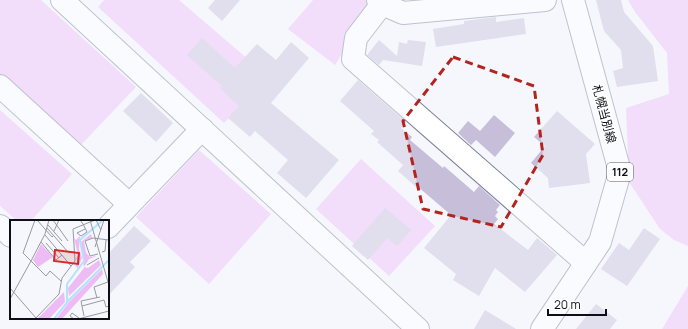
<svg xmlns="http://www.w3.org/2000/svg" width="688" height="329" viewBox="0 0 688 329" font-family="Manrope,'Noto Sans JP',sans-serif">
  <rect width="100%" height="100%" fill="#f6f7fd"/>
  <g fill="#eebcf5">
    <path d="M0,0H41L136,87L79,147L0,75Z"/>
    <path d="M104,0H179L269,77L224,123L98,7Z"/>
    <path d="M313,0H367L372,4L335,65L288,29Z"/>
    <path d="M628,0H688V246L674,240L660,229L629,182L626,108L669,94L667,53L635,12Z"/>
    <path d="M0,110L72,174L31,221H17L0,206Z"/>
    <path d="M199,150L271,214L209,284L136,217Z"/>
    <path d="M361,159L435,226L389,276L316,209Z"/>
    <path d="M688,286V329H662Z"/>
  </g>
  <g fill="#c7bed9">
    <path d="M215,0H240L222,21L208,8Z"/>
    <path d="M596,0H621L624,12L653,46L658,81L617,87L613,71L623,68L621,50L604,31Z"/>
    <path d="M496,17V22L524,18L526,34L436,47L433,29L464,24V21Z"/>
    <path d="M202,38L235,68L257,44L276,60L291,42L309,58L271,103L339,160L306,198L277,173L288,160L255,131L250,137L228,118L239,106L220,88L222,86L187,55Z"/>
    <path d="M379,40L397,56L399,42L407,44L408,40L426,42L422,66L383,60L379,65L367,55Z"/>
    <path d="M358,80L406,122L401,128L412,137L410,140L443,168L444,166L474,192L479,186L500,205L496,210L498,212L495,216L498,219L494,224L528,250L537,238L557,255L525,292L495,268L479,296L453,280L456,274L424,248L451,215L417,186L416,187L398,171L403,165L377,142L379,140L371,134L374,131L340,101Z"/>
    <path d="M141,93L173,123L156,142L123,111Z"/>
    <path d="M557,111L595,144L586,154L590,183L549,188L548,178L531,163L545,146L534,137Z"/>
    <path d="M494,115L515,133L495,157L476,140L471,145L458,133L468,121L480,131Z"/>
    <path d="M385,208L411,230L397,246L387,238L368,260L352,246Z"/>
    <path d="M134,226L151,241L130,262L135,267L108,296V254Z"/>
    <path d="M644,228L660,239L627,286L601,269L619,243L629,250Z"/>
    <path d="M596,304L617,320L610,329H576Z"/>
    <path d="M485,310L516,329H474Z"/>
  </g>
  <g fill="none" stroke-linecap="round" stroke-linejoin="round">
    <defs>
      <g id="minor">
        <path d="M62,0L418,329"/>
        <path d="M378,0L382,4L403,13L545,0"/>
        <path d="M382,4L356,38L353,59L586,263"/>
        <path d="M0,86L129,204"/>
        <path d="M0,226L11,236"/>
        <path d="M108,227L202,129"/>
      </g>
      <path id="major" d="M542,329L600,242L620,172L573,0"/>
    </defs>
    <use href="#minor" stroke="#7b7f97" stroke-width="24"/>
    <use href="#major" stroke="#7b7f97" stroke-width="24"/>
    <use href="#minor" stroke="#fff" stroke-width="22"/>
    <use href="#major" stroke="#fff" stroke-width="22"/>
  </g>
  <path d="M0 0H688V329H0ZM453,57L534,86L543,155L501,227L423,209L403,121Z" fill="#f6f7fd" fill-opacity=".55" fill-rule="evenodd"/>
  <path fill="none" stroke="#b3241e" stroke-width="3" stroke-dasharray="8 5" stroke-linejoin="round" d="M453,57L534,86L543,155L501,227L423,209L403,121Z"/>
  <g text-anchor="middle" stroke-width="3" stroke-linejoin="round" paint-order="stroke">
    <rect fill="#fff" stroke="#56575d" stroke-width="1" x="607" y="163" width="26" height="18" rx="3"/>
    <g font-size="11" font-weight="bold" fill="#0d0f18">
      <text x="620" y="176">112</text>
    </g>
    <g font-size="12" fill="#0d0f18" stroke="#fff">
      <text transform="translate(604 114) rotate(75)" y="4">札幌当別線</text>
    </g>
  </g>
  <g transform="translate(10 220)">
    <rect width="99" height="99" fill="#f6f7fd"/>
    <path d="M81,14L82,18L74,21L76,33L80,37L87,36L79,39L74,47L78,48L89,40L91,45L59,76L58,68L74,48L71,22ZM70,16L69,29L72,38L68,48L65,46L68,42L66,39L68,35L64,18L66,20ZM31,24L43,37L28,47L23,40ZM92,49L93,54L52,99H46L59,82ZM54,72L55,82L39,99H27Z" fill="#eebcf5"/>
    <path fill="none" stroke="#b4e2fd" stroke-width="2" d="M57,82V64L74,41L70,20L93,0M44,99L59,80L99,40"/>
    <path fill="none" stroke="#999aa1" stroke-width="1" d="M25,0L13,33L36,56L40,51L51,61M27,0L42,17L44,15M43,0L58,21M70,0L73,4L77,12L71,16L67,13L75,9M80,0L98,62M80,2L86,0L91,10M38,5L52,21M37,8L58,32H65M44,11L49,0M35,15L61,46M31,22L46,40L52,35M36,23L49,38M85,27L94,0M92,32L95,31L96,20M88,34L80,36L75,21L83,18L99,20M21,41L35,14L39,0M77,45L89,38M0,68L26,98M87,78L84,67L98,62M0,79L21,41M72,86L94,80L96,87L99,86M74,96L71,81L90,77M25,99L49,74L52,58L65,41L63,9L80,2M64,99L60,96L62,93L69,98M68,99L99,91"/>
    <path fill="#d62828" fill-opacity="0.15" stroke="#d62828" stroke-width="2" d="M45,30L69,33L68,44L44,41Z"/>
    <rect width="99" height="99" fill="none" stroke="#0d0f18" stroke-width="2"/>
  </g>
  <path d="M548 309v6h58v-6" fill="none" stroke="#0d0f18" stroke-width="2"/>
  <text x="554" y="309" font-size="12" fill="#0d0f18" stroke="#ffffff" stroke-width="3" paint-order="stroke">20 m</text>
</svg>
